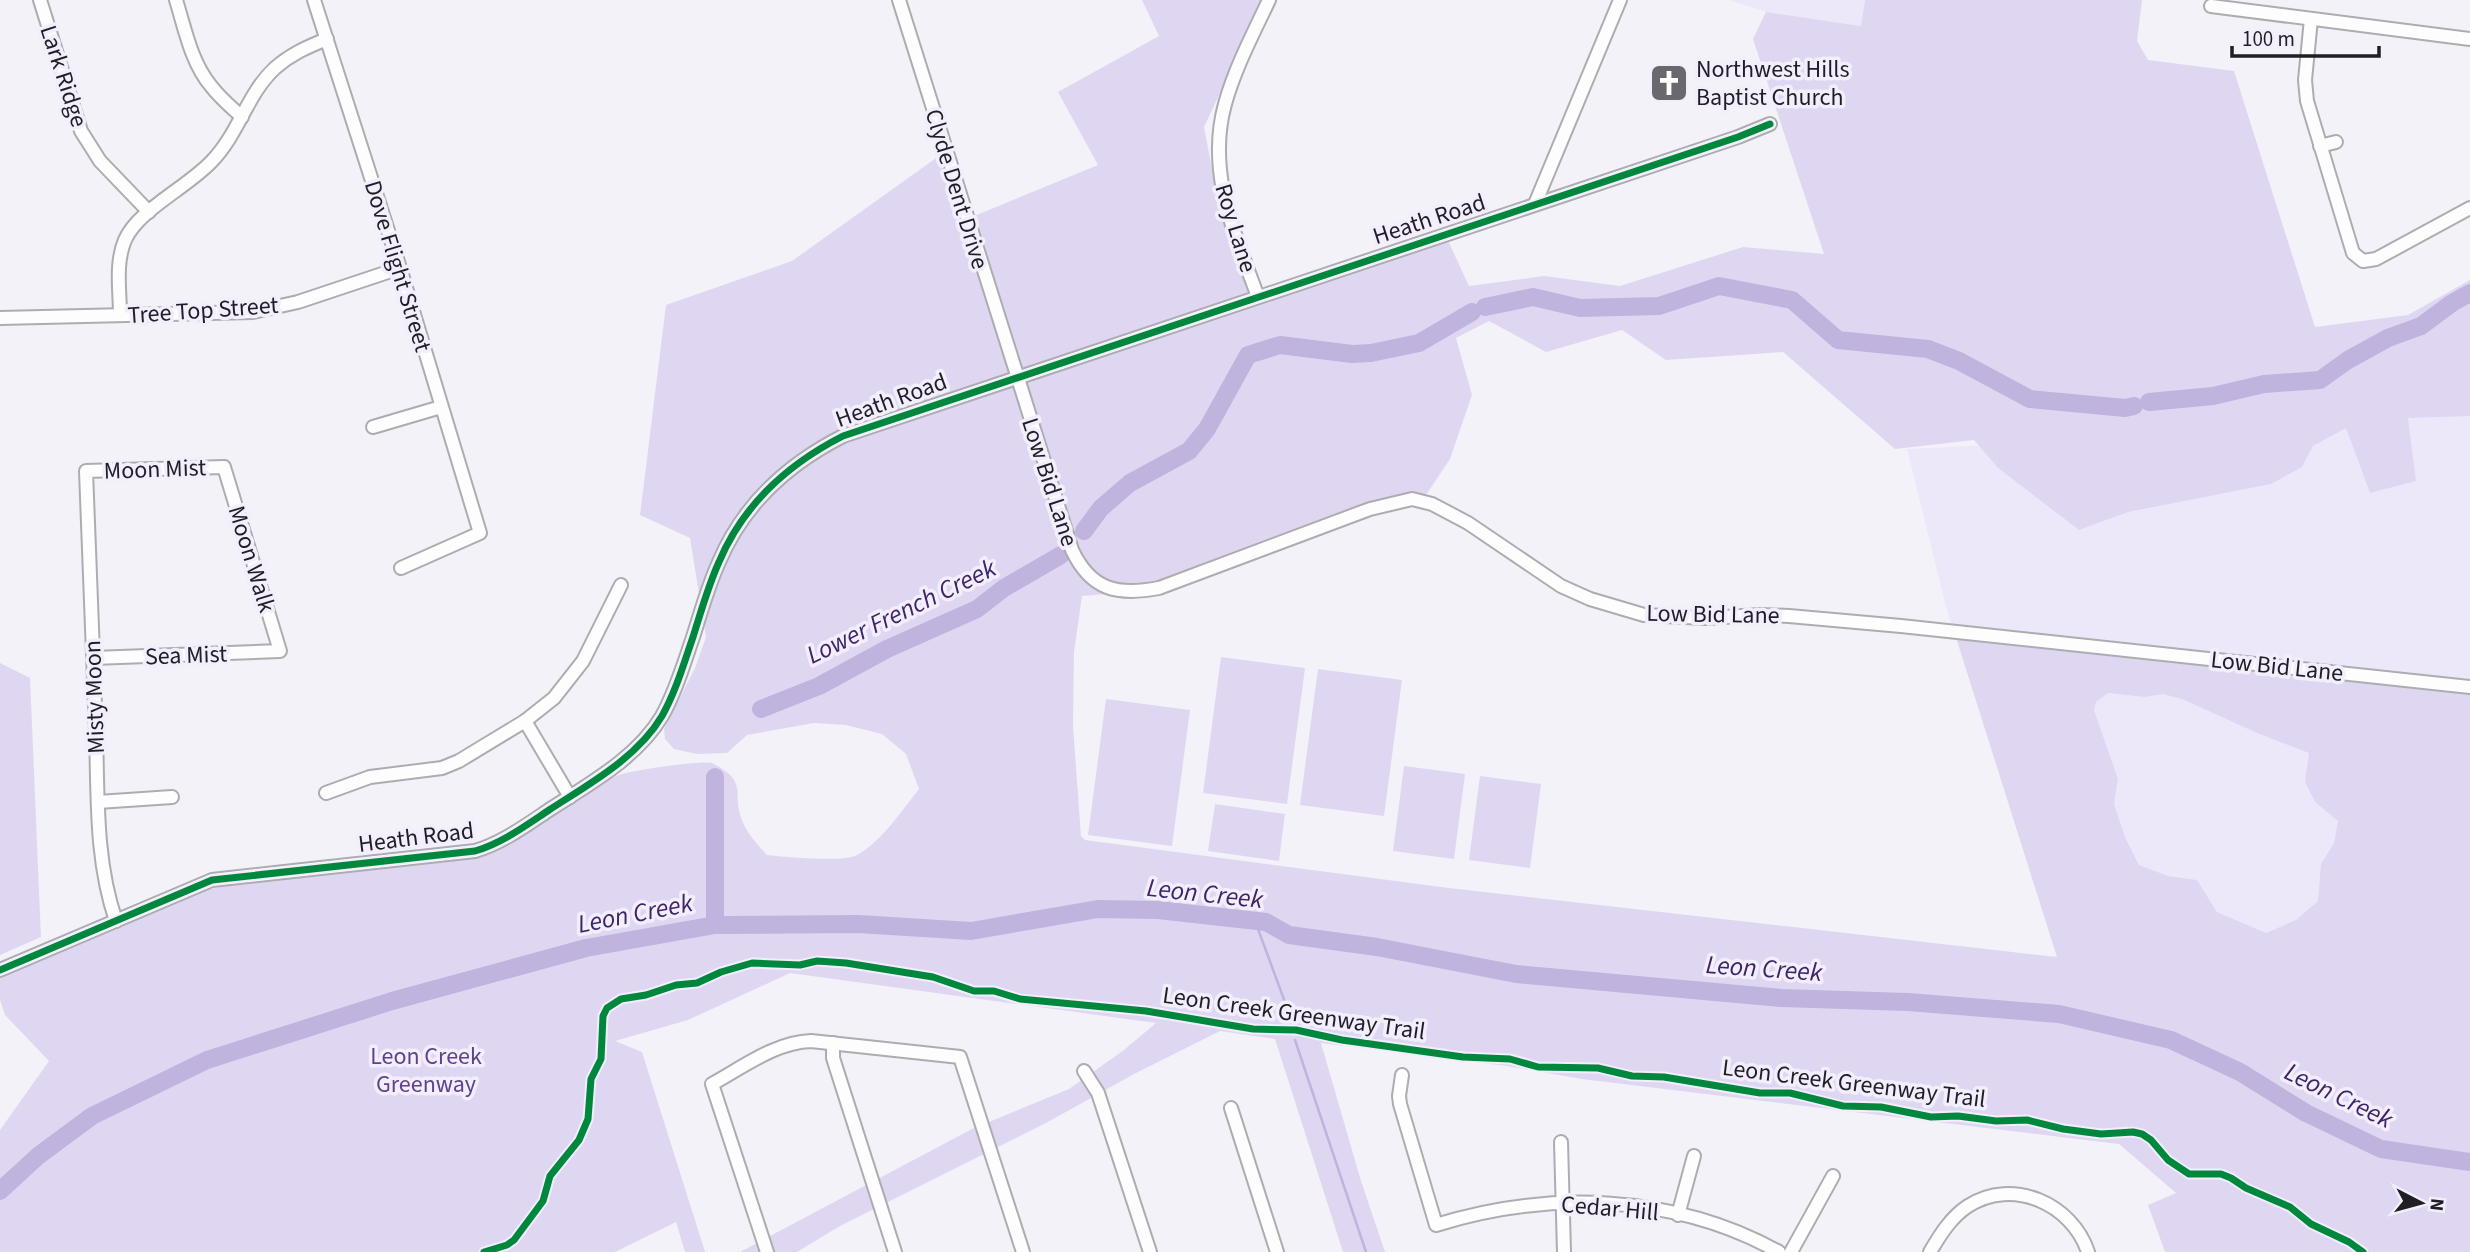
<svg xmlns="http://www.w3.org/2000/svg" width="2470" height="1252" viewBox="0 0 2470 1252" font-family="'Source Sans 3',sans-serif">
  <rect width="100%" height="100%" fill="#f3f2f8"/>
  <g fill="#ede8f9">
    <path d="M1729,0H1865L1861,26L1766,12Z"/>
    <path d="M2470,360V1046L2057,957L1946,607L1907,449L2346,427Z"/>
  </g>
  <g fill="#dfd7f2" fill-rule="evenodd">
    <path d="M1142,0H1264L1204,127L1213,174L1258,296L1445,234L1469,286L1544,276L1620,286L1743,247L1824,254L1753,39L1766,12L1861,26L1865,0H2142L2137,41L2148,60L2234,71L2315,327L2408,315L2470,280V416L2408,418L2416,481L2370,493L2346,428L2313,446L2302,467L2271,484L2128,512L2079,530L1998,468L1974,440L1895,449L1783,352L1666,360L1622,330L1546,352L1489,321L1456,338L1472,395L1450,459L1422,501L1412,499L1144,591L1082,596L1074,652L1073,726L1081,836L1085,840L1449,888L2057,957L1956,637L2470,695V1252H2165L2148,1205L2176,1193L2119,1144L1582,1079L1507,1066L1321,1043L1361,1181L1385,1252H1343L1275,1039L1220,1031L1136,1073L1046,1123L840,1226L797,1252H740L972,1129L1069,1089L1124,1050L1156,1023L790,973L688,1020L615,1041L642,1052L705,1252H685L676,1222L615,1252H0V1130L49,1061L5,1015L0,1000V975L208,890L230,884L465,858C524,846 565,803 616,776C626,771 701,760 712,763C717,765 726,771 730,775C741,786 736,796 739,810C742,828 755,842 767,855C784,857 841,862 855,856C879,845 903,809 919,789L906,754L882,734L846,725L814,723L747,735L727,753L697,754L674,749L665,739L664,729L695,668L706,637L690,538L640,515L666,305L792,261L946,151L967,219L1098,165L1058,92L1159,36ZM2108,693L2145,697L2163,694L2182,699L2257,733L2309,753L2305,782L2315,802L2338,821L2334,843L2321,864L2318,901L2296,920L2266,933L2217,912L2197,880L2168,876L2139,865L2125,837L2114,804L2118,779L2094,710L2096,702Z"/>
    <path d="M1221,657L1305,668L1287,804L1203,793Z"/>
    <path d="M0,663L30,678L41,937L0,955Z"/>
    <path d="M1318,669L1402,680L1384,816L1300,805Z"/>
    <path d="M1106,699L1190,710L1172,846L1088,835Z"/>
    <path d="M1404,766L1465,774L1454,859L1393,851Z"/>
    <path d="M1480,776L1541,784L1530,868L1469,860Z"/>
    <path d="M1215,804L1285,814L1279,861L1208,851Z"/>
  </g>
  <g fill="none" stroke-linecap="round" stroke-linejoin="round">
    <g stroke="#c0b3dd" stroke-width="2.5">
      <path d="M1255,921L1292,1021"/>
      <path d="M1295,1040L1366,1252"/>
    </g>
    <g stroke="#c0b3dd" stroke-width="18">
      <path d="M1485,307L1533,297L1580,308L1659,306L1719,286L1792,300L1838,340L1928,349L1959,361L2030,399L2125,408L2134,406"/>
      <path d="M2149,402L2213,396L2264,384L2320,380L2348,360L2388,338L2421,326L2452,303L2470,293"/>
      <path d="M1084,531L1101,508L1130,483L1189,451L1207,429L1248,355L1280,345L1352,354L1371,353L1419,343L1472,312"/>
      <path d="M761,709L819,686L887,649L977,609L1004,588L1061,555"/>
      <path d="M715,925V777"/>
      <path d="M0,1191L38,1156L92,1116L207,1060L392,1001L586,948L715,925L858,924L971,931L1098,909L1158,910L1266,922L1289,935L1377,947L1516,974L1781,998L1908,1002L2059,1014L2171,1040L2240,1072L2306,1113L2381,1149L2470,1162"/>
    </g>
    <defs>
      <g id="minor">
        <path d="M40,0L81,131L100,161L149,212"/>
        <path d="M176,0C185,29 191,62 211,86C220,98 231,107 242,117"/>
        <path d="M314,0L400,268L480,533L401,568"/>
        <path d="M899,0L1072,550C1091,590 1117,596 1159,588L1370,509L1412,499L1432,504L1468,523L1561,586L1590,599L1644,615L1705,618L1761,615L1789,616L1901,626L2470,687"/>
        <path d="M2211,6L2470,39"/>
        <path d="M2311,19L2305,80L2307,101L2353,253L2363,261L2376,259L2470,208"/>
        <path d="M2320,146L2336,142"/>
        <path d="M1535,204L1620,0"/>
        <path d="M1258,297C1235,234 1206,172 1225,104C1235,68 1253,34 1269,0"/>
        <path d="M120,315C120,291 115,263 125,240C138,210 188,187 212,161C239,133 247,94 275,68C291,54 307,47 327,39"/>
        <path d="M0,318L253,312L298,302L400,268"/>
        <path d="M373,427L441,407"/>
        <path d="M93,658L280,651L224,467L86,471C89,558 92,645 96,732C98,795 95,860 116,921"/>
        <path d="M525,721L570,797"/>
        <path d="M326,793L370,777L442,768L459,761L525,721L554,698L583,661L621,585"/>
        <path d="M98,802L172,797"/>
        <path d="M0,970L212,880L475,851C502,843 525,826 549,810C589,784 637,758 662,716C676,691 684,663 693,637C701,612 708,586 719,562C743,505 788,464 843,436L1738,137L1770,124"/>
        <path d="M833,1043V1058L895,1252"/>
        <path d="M1084,1071L1098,1093L1150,1252"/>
        <path d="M1402,1075L1399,1096L1400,1104L1436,1225C1548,1190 1675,1194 1779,1252"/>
        <path d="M1231,1108L1277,1252"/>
        <path d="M1561,1142L1564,1252"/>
        <path d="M1678,1215L1694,1156"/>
        <path d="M767,1252L712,1084C743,1067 776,1042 811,1041L960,1057L1023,1252"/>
        <path d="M1791,1252L1833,1176"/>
        <path d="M1930,1252C1940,1235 1951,1217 1968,1206C2013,1177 2072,1204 2088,1252"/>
      </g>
    </defs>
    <use href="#minor" stroke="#adacb1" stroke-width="16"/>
    <use href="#minor" stroke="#fdfdfe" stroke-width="12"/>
    <defs>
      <g id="cycleway">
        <path d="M0,970L212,880L475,851C502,843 525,826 549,810C589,784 637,758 662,716C676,691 684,663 693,637C701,612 708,586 719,562C743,505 788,464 843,436L1738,137L1770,124"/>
        <path d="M484,1252L507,1245L514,1240L543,1201L550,1176L579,1140L588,1119L591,1079L601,1059L603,1016L607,1008L621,999L646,995L676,985L697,983L721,972L752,963L800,965L817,961L846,963L933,977L974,991H994L1020,999L1146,1011L1253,1029L1296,1030L1342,1040L1463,1057L1510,1059L1538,1067L1598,1068L1632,1076L1664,1077L1760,1093H1790L1843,1106L1881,1107L1931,1117L1958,1116L1996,1121L2027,1120L2063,1129L2101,1134L2133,1132L2142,1134L2151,1140L2168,1160L2189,1174H2221L2231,1178L2246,1188L2290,1207L2311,1224L2349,1242L2363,1252"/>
      </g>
    </defs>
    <use href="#cycleway" stroke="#f2eefc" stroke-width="11"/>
    <use href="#cycleway" stroke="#00873e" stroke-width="7"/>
  </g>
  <defs>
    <symbol id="church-square" viewBox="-11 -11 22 22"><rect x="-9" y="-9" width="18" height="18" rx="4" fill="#6a686f" stroke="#f2eefc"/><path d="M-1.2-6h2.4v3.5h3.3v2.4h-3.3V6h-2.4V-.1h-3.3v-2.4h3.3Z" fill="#fff"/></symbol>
  </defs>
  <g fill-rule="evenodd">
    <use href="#church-square" x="1647" y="61" width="44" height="44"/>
  </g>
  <g text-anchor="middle" stroke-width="7" stroke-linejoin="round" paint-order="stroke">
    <g font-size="24" fill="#201e25" stroke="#f2eefc" text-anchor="start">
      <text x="1696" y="77">Northwest Hills<tspan x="1696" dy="28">Baptist Church</tspan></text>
    </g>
    <g font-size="24" fill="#201e25" stroke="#f2eefc">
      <text transform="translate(64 76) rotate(72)" y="8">Lark Ridge</text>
      <text transform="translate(957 189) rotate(73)" y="8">Clyde Dent Drive</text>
      <text transform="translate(1429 219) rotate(-18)" y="8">Heath Road</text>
      <text transform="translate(1236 228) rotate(73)" y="8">Roy Lane</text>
      <text transform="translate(398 266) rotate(73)" y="8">Dove Flight Street</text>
      <text transform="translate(203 310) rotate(-4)" y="8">Tree Top Street</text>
      <text transform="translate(891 400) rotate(-20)" y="8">Heath Road</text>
      <text transform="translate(155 469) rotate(-2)" y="8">Moon Mist</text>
      <text transform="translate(1050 482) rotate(72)" y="8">Low Bid Lane</text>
      <text transform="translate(252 559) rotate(73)" y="8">Moon Walk</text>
      <text transform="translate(1713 614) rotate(1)" y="8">Low Bid Lane</text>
      <text transform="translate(186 655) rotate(-2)" y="8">Sea Mist</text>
      <text transform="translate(2277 666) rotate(6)" y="8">Low Bid Lane</text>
      <text transform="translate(94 697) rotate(-92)" y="8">Misty Moon</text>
      <text transform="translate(416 837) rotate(-7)" y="8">Heath Road</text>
      <text transform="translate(1294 1013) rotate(8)" y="8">Leon Creek Greenway Trail</text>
      <text transform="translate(1854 1083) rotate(7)" y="8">Leon Creek Greenway Trail</text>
      <text transform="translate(1610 1208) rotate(5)" y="8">Cedar Hill</text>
    </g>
    <g font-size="24" fill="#5f448b" stroke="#f2eefc">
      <text x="426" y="1064">Leon Creek<tspan x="426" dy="28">Greenway</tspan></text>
    </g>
    <g font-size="26" font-style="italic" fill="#3f2468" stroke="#f2eefc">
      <text transform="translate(901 611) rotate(-26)" y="9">Lower French Creek</text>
      <text transform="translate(1205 893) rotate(6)" y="9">Leon Creek</text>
      <text transform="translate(635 913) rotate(-11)" y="9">Leon Creek</text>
      <text transform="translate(1764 968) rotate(4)" y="9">Leon Creek</text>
      <text transform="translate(2339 1095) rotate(26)" y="9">Leon Creek</text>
    </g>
  </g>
  <g transform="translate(2421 1203) rotate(96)" stroke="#f2eefc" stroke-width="5" paint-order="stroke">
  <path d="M0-5L12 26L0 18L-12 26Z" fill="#201e25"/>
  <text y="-10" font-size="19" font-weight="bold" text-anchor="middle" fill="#201e25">N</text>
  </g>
  <path d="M2232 46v10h147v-10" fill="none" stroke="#201e25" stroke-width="3.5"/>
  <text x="2242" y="46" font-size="21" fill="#201e25" stroke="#f2eefc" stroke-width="5" paint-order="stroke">100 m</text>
</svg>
